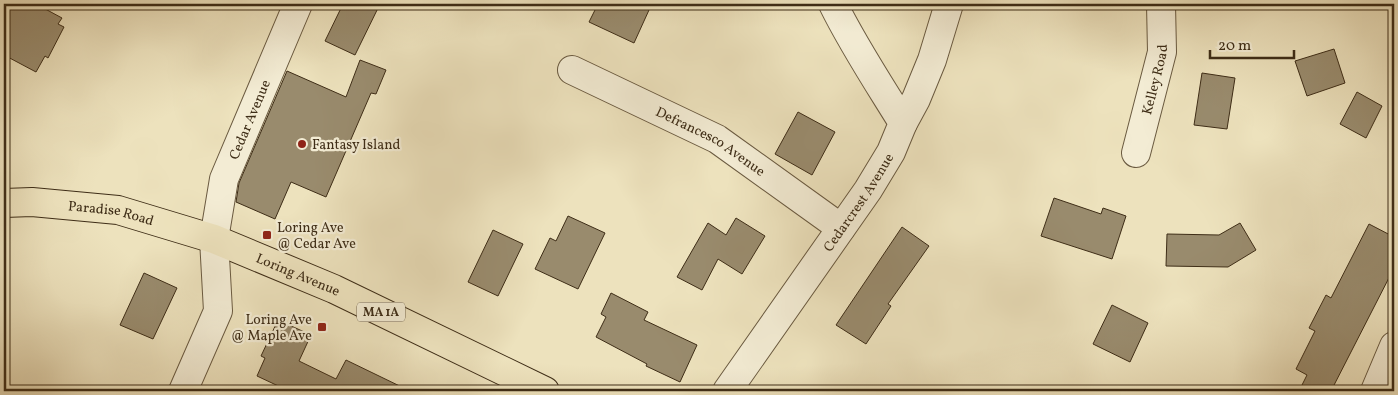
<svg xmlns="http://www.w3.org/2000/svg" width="1398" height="395" viewBox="0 0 1398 395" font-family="Vollkorn,serif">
  <rect width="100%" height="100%" fill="#ede2bd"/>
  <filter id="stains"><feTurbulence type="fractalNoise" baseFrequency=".004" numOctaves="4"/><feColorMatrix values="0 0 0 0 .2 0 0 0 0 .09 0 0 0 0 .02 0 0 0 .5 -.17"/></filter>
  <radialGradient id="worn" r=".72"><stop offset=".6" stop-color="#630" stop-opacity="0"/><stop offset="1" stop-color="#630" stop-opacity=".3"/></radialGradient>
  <g fill="#998b6d" stroke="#3e2d17">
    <path d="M4,4H36L62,18L58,24L64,27L48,58L45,56L36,72L4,55Z"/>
    <path d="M343,4H380L355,55L325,41Z"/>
    <path d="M598,4H635L649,10L634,43L589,22Z"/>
    <path d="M1334,49L1345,83L1307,96L1295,61Z"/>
    <path d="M360,60L386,70L376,94L371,93L326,197L291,182L275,219L236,202L239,183L287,71L346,97Z"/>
    <path d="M1202,73L1235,78L1227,129L1194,125Z"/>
    <path d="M1357,92L1382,106L1366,138L1340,124Z"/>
    <path d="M798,112L835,132L812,175L775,154Z"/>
    <path d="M1054,198L1101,214L1103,208L1126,216L1112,259L1041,236Z"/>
    <path d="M568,216L605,233L578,289L535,269L550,238L556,241Z"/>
    <path d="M736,218L765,236L742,274L718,259L702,290L677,277L708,223L726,235Z"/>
    <path d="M1240,223L1256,250L1228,267L1166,266L1167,234L1219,235Z"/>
    <path d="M1369,224L1394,237V268L1331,391H1314L1302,385L1307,375L1296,369L1315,331L1309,328L1326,295L1331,298Z"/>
    <path d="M902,227L929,246L888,304L891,306L866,344L836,325Z"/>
    <path d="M493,230L523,244L498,296L468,282Z"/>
    <path d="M144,273L177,288L153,339L120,325Z"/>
    <path d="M611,293L648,312L644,320L697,345L680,382L646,366L647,364L596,337L606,317L601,314Z"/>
    <path d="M1112,305L1148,323L1130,362L1093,344Z"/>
    <path d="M278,320L311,335L299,361L336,379L346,360L410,391H289L257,376L265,358L261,356Z"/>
  </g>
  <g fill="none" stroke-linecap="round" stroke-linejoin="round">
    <defs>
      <g id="minor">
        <path id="s1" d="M572,70L717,139L841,228"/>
        <path d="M903,123L916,99L932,60L949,4"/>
        <path id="s2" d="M1136,153L1162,52L1161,4"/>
        <path id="s3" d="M183,391L218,311L214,239L224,179L298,4"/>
        <path id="s4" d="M727,391L868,190L891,152L903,123C879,84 853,45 833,4"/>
        <path d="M1375,391L1394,346"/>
      </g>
      <g id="trunk">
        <path id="s5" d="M4,203L32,202L118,210L214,239L334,289L545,391"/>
      </g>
    </defs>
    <use href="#minor" stroke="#6a5a40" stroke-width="30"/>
    <use href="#trunk" stroke="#3e2d17" stroke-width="30"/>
    <use href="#minor" stroke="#f3ecd4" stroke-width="28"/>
    <use href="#trunk" stroke="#ede2bd" stroke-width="28"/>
  </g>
  <g fill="#8f2418" stroke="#f3ecd4" stroke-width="2">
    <circle cx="302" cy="144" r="5"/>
    <rect x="262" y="230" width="10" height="10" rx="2.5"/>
    <rect x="317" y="322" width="10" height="10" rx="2.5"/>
  </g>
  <g text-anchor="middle" stroke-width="4.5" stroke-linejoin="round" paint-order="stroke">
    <rect fill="#f3ecd4" stroke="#746650" stroke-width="1" x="357" y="302.5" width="48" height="19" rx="4"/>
    <g font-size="12" font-weight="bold" fill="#3e2d17">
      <text x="381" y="316">MA 1A</text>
    </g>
    <g font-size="14" fill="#3e2d17" stroke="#f3ecd4">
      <text dy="5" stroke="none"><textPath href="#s2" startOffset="76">Kelley Road</textPath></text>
      <text dy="5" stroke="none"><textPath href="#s3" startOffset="285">Cedar Avenue</textPath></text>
      <text dy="5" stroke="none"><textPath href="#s1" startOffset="156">Defrancesco Avenue</textPath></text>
      <text dy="5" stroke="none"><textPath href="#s4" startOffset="230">Cedarcrest Avenue</textPath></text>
      <text dy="5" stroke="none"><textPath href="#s5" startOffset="108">Paradise Road</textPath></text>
      <text dy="5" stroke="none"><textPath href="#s5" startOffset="306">Loring Avenue</textPath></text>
    </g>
    <g font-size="14" fill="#3e2d17" stroke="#f3ecd4" text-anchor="start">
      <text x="312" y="149">Fantasy Island</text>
      <text x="277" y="232">Loring Ave<tspan x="277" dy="16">@ Cedar Ave</tspan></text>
      <text x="312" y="324" text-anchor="end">Loring Ave<tspan x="312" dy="16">@ Maple Ave</tspan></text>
    </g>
  </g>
  <rect width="1398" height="395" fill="none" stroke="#ede2bd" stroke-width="20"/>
  <rect x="5" y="5" width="1388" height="385" fill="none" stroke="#3e2d17" stroke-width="2.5"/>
  <rect x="10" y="10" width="1378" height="375" fill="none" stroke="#3e2d17"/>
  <path d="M1210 50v8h84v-8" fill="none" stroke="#3e2d17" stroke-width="2.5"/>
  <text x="1218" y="50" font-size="15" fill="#3e2d17" stroke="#f3ecd4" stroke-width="4" paint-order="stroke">20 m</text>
  <rect width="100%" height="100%" filter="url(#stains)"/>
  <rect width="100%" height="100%" fill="url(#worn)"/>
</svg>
